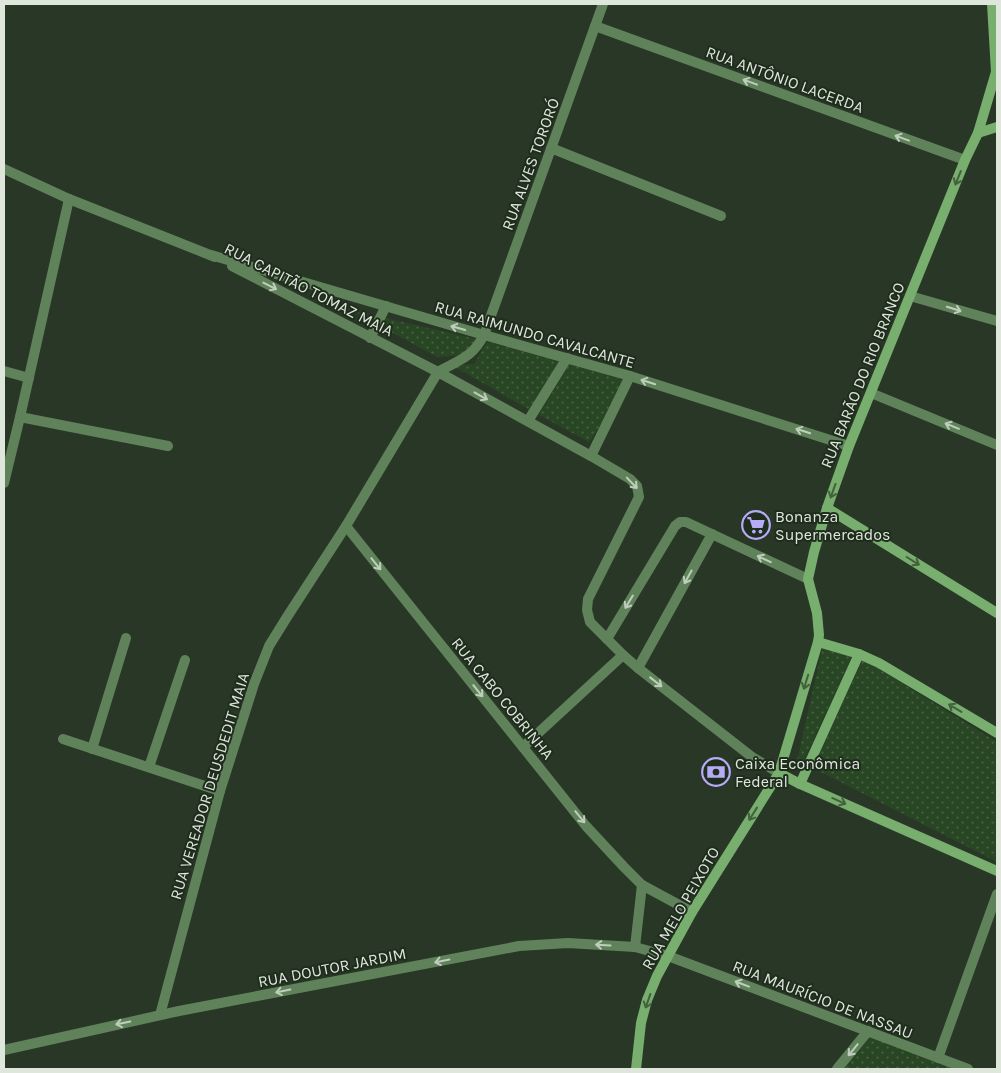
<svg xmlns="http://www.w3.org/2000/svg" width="1001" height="1073" viewBox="0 0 1001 1073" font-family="Karla,sans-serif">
  <defs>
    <pattern id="grass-dots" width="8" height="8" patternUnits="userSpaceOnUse" patternTransform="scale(1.25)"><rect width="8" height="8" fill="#284623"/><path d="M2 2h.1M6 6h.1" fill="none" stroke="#476142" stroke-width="1.8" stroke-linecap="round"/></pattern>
  </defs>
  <rect width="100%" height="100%" fill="#293727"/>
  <g fill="url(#grass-dots)">
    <path d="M351,310L476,339L467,355L437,357Z"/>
    <path d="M487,342L560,360L530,410L453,366L474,364Z"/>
    <path d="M570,363L623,380L615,405L589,442L539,415Z"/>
    <path d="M822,649L852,656L803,762L797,761Z"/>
    <path d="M863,659L997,742V862L813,768Z"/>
    <path d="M869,1036L959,1069H843Z"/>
  </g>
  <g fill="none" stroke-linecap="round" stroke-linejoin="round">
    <g stroke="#60825a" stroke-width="10">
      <path d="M528,421L567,358"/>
      <path d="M591,456L630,376"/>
    </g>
    <g stroke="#60825a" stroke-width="10">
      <path d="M595,26L965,160"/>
      <path d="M551,148L721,216"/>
      <path d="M910,296L997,321"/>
      <path d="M484,335L603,4"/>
      <path d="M4,371L29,378"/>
      <path d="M438,372L591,456L630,479L637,486L639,497L588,599L587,610L590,622L623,655L638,668L752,757L779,773"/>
      <path d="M20,417L168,446"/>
      <path d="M4,483L20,417L69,199"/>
      <path d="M607,639L675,526L680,522H686L808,579"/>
      <path d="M638,668L712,534"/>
      <path d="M63,739L220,791"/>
      <path d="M523,747L623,655"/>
      <path d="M92,749L126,638"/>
      <path d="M149,767L185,660"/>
      <path d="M160,1015L220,791L254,684L269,646L287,617L346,526"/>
    </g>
    <g stroke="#60825a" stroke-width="10">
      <path d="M4,169L69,199L215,257"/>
      <path d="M211,255L484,335L630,376L849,446"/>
      <path d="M232,266L438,372"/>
      <path d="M484,335C472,358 459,360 438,372L346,526L586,826L624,867L642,885L692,912"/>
      <path d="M370,338L386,306"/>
      <path d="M871,393L997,445"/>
      <path d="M635,947L642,885"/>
      <path d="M4,1050L179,1011L519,946L568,943L635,947L668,956L968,1069"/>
      <path d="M938,1058L997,894"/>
      <path d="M837,1069L868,1031"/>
    </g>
    <g stroke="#78ae6e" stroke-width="10">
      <path d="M978,133L997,127"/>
      <path d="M827,508L997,613"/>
      <path d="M818,642L859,654L879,663L997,733"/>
      <path d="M779,773L800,784L997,871"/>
      <path d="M800,784L859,654"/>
      <path d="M636,1069L641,1023L647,1000L657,976L692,912L779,773L818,642L819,635L817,613L808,579L814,552L827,508L849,446L965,160L978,133L996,72L992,4"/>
    </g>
  </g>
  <defs><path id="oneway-shaft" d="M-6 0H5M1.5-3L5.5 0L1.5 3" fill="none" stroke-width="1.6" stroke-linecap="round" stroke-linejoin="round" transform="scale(1.25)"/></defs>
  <g stroke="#bfcebc">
    <use href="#oneway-shaft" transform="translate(750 82) rotate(-160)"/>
    <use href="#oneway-shaft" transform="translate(902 138) rotate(-160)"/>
    <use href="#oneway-shaft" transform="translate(270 286) rotate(27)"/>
    <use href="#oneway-shaft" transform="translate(954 309) rotate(17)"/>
    <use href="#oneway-shaft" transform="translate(458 328) rotate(-164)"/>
    <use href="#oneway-shaft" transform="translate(648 382) rotate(-162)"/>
    <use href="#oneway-shaft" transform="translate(481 396) rotate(29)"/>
    <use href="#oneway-shaft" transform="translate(952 426) rotate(-158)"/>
    <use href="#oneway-shaft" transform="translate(803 431) rotate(-162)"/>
    <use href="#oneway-shaft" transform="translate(632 483) rotate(46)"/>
    <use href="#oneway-shaft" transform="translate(764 559) rotate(-155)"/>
    <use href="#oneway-shaft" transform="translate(376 564) rotate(51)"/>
    <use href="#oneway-shaft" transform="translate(688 577) rotate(119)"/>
    <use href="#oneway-shaft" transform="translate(629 602) rotate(121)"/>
    <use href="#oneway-shaft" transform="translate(656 682) rotate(38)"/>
    <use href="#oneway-shaft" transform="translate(478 691) rotate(51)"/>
    <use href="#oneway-shaft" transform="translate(580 817) rotate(51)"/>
    <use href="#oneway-shaft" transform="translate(603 945) rotate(-177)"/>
    <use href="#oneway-shaft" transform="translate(442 961) rotate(169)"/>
    <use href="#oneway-shaft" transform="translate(742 984) rotate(-159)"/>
    <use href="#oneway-shaft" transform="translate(283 991) rotate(169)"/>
    <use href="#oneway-shaft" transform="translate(123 1023) rotate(168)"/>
    <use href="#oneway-shaft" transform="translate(853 1050) rotate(129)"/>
  </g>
  <g stroke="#43613d">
    <use href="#oneway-shaft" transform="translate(958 178) rotate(112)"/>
    <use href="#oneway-shaft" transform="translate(833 491) rotate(110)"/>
    <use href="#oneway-shaft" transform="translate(913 561) rotate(32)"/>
    <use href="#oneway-shaft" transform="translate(806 682) rotate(107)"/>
    <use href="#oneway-shaft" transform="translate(955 708) rotate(-149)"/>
    <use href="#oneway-shaft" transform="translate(839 801) rotate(24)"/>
    <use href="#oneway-shaft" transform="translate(753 814) rotate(122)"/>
    <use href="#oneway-shaft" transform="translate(648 1001) rotate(109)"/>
  </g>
  <defs>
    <symbol id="supermarket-ring" viewBox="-11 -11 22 22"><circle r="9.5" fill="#1f2d1d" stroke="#b7abf8" stroke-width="1.5"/><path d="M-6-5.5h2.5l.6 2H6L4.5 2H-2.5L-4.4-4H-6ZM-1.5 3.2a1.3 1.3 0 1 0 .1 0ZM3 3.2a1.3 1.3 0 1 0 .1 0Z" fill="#b7abf8"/></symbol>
    <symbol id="bank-ring" viewBox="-11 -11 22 22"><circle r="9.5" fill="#1f2d1d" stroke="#b7abf8" stroke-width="1.5"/><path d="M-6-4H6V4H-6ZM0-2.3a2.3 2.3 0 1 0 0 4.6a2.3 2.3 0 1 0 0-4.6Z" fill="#b7abf8"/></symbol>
  </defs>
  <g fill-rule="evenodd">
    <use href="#supermarket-ring" x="740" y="509" width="32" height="32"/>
    <use href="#bank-ring" x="700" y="756" width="32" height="32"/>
  </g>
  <g text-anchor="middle" stroke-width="4" stroke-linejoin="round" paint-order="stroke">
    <g font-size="16" fill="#dfe7dd" stroke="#1f2d1d">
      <text transform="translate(785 79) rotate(20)" y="6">RUA ANTÔNIO LACERDA</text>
      <text transform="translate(530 164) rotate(-70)" y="6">RUA ALVES TORORÓ</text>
      <text transform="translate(309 289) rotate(27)" y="6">RUA CAPITÃO TOMAZ MAIA</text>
      <text transform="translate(535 334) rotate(16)" y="6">RUA RAIMUNDO CAVALCANTE</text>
      <text transform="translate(862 375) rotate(-68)" y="6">RUA BARÃO DO RIO BRANCO</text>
      <text transform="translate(503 698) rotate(51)" y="6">RUA CABO COBRINHA</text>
      <text transform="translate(209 786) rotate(-73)" y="6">RUA VEREADOR DEUSDEDIT MAIA</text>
      <text transform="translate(680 908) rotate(-60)" y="6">RUA MELO PEIXOTO</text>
      <text transform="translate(332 967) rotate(-11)" y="6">RUA DOUTOR JARDIM</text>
      <text transform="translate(823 999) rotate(21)" y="6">RUA MAURÍCIO DE NASSAU</text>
    </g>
    <g font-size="16" fill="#dfe7dd" stroke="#1f2d1d" text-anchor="start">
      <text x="775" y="522">Bonanza<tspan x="775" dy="18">Supermercados</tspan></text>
      <text x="735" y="769">Caixa Econômica<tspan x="735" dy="18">Federal</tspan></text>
    </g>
  </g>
  <rect width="1001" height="1073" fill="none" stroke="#dfe7dd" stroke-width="10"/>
</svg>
